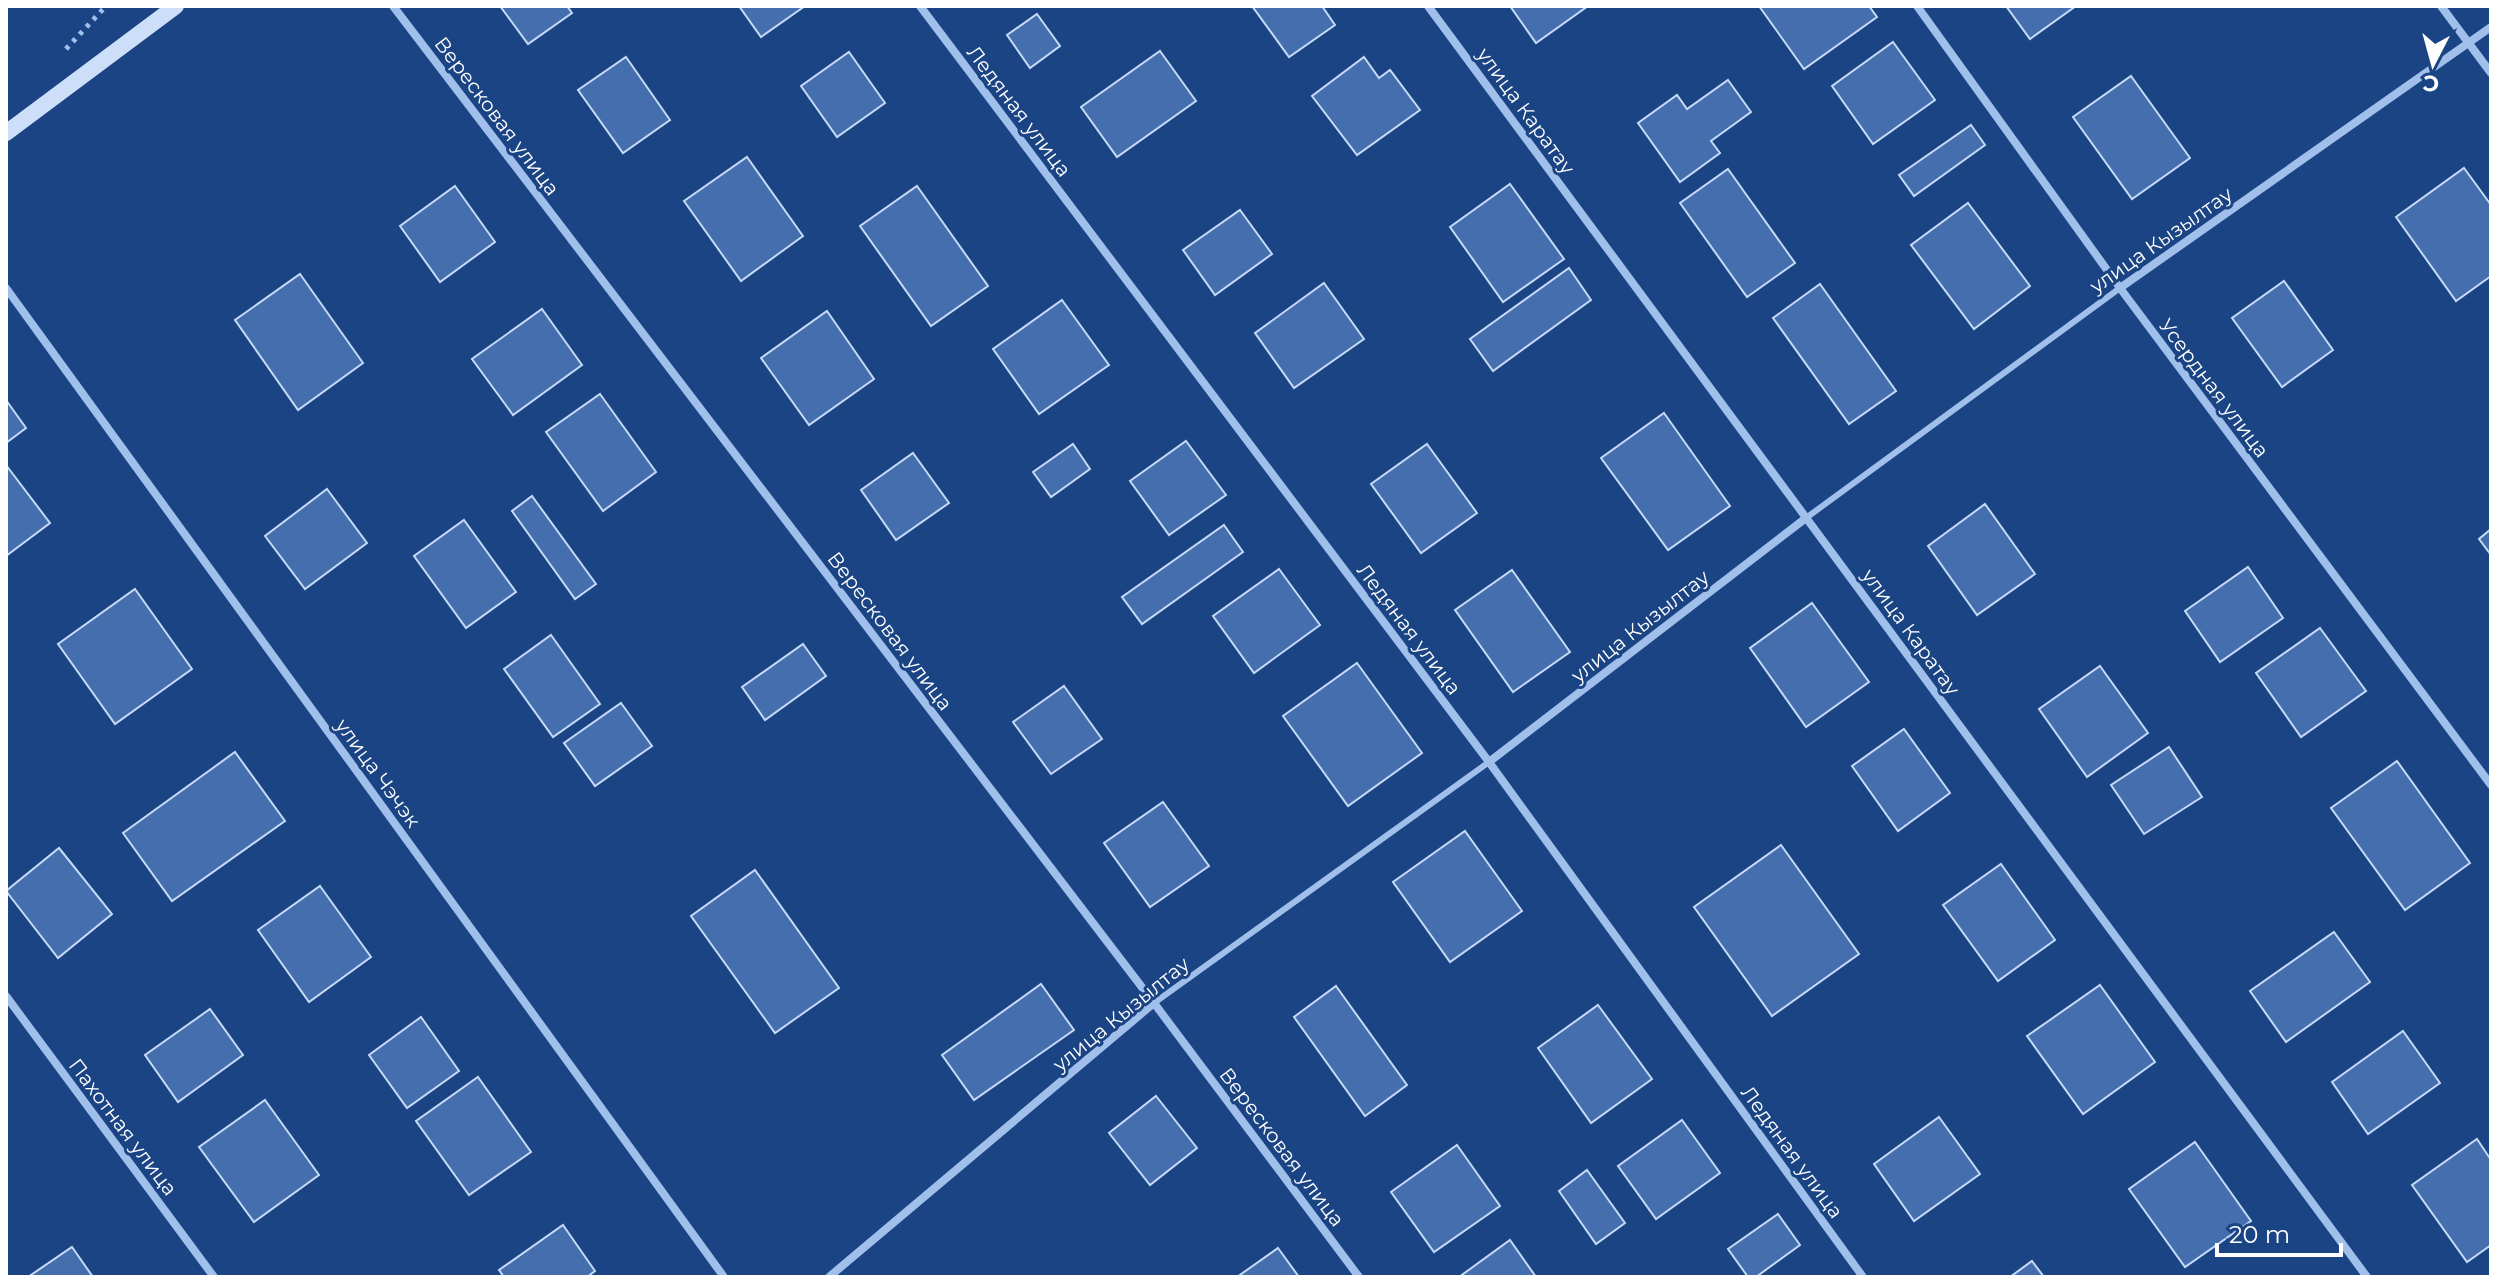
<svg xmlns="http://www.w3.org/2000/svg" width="2497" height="1283" viewBox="0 0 2497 1283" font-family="Montserrat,sans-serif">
  <rect width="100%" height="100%" fill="#1b4484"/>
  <g fill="#446ead" stroke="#c6daf8" stroke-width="2">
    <path d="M500,6H567L572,13L528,44Z"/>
    <path d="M739,6H805L761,37Z"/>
    <path d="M1252,6H1322L1335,25L1289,57Z"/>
    <path d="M1510,6H1588L1536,43Z"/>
    <path d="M1759,6H1869L1877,17L1804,69Z"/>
    <path d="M2006,6H2076L2030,39Z"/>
    <path d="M1037,14L1060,46L1030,68L1007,35Z"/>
    <path d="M1893,42L1935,100L1873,144L1832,86Z"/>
    <path d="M1160,51L1196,101L1117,157L1081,107Z"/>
    <path d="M849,52L885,103L837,137L801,86Z"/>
    <path d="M626,57L670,120L623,153L578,90Z"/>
    <path d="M1364,57L1379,78L1390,70L1420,110L1357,155L1312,96Z"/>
    <path d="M2131,76L2190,158L2132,199L2073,117Z"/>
    <path d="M1728,80L1751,112L1711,141L1720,153L1680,182L1638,123L1677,95L1687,109Z"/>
    <path d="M1971,125L1985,145L1914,196L1899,175Z"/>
    <path d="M747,157L803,236L741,281L684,201Z"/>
    <path d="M2464,168L2491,205V276L2456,301L2396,217Z"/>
    <path d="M1728,169L1795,263L1747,297L1680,203Z"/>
    <path d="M1510,184L1564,259L1503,302L1450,227Z"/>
    <path d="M455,186L495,242L440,282L400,226Z"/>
    <path d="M917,186L988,286L931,326L860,226Z"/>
    <path d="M1968,203L2030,286L1974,329L1911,245Z"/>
    <path d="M1240,210L1272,254L1215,295L1183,250Z"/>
    <path d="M1569,268L1591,300L1493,371L1470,339Z"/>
    <path d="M300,274L363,363L298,410L235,320Z"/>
    <path d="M2284,281L2333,350L2282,387L2232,318Z"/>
    <path d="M1324,283L1364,339L1294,388L1255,333Z"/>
    <path d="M1820,284L1896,391L1849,424L1773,318Z"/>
    <path d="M1062,300L1109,365L1039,414L993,349Z"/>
    <path d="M542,309L582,365L513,415L472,359Z"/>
    <path d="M827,311L874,379L809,425L761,358Z"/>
    <path d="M600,394L656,472L603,511L546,432Z"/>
    <path d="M6,400L26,428L6,443Z"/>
    <path d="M1664,413L1730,506L1668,550L1601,458Z"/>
    <path d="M1186,441L1226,495L1169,535L1130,481Z"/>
    <path d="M1073,444L1090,469L1051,497L1033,472Z"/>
    <path d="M1427,444L1477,513L1421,553L1371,484Z"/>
    <path d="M913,453L949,503L896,540L861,490Z"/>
    <path d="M6,465L50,523L6,556Z"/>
    <path d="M327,489L367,543L305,589L265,536Z"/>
    <path d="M532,496L596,584L575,599L512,511Z"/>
    <path d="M1985,504L2035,574L1977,615L1928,546Z"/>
    <path d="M464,520L516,592L466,628L414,556Z"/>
    <path d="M1224,525L1243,552L1142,624L1122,597Z"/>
    <path d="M2491,529V555L2479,539Z"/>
    <path d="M2248,567L2283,618L2220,662L2185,611Z"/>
    <path d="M1279,569L1320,625L1254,673L1213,616Z"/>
    <path d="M1512,570L1570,652L1513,692L1455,610Z"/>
    <path d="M135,589L192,669L115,724L58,644Z"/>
    <path d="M1812,603L1869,682L1806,727L1750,648Z"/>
    <path d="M2320,628L2366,691L2301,737L2256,673Z"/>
    <path d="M551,635L600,704L553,737L504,669Z"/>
    <path d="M803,644L826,676L765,720L742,687Z"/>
    <path d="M1357,663L1422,753L1348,806L1283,716Z"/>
    <path d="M2100,666L2148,733L2087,777L2039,709Z"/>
    <path d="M1064,686L1102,739L1051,774L1013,722Z"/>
    <path d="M621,703L652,746L595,786L564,743Z"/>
    <path d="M1904,729L1950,793L1898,831L1852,766Z"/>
    <path d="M2169,747L2202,797L2144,834L2111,785Z"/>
    <path d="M235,752L285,821L172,901L123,833Z"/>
    <path d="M2397,761L2470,863L2405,910L2331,808Z"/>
    <path d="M1163,802L1209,866L1150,907L1104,843Z"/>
    <path d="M1465,831L1522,911L1450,962L1393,882Z"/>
    <path d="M1781,845L1859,954L1772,1016L1694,907Z"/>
    <path d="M59,848L112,914L58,958L6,891Z"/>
    <path d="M2001,864L2055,940L1998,981L1943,905Z"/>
    <path d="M755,870L839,988L775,1033L691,916Z"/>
    <path d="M320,886L371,957L309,1002L258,930Z"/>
    <path d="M2334,932L2370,982L2286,1042L2250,991Z"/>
    <path d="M1041,984L1074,1030L974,1100L942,1055Z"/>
    <path d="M2100,985L2155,1062L2083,1114L2027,1036Z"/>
    <path d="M1336,986L1407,1085L1365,1116L1294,1017Z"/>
    <path d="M1598,1005L1652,1079L1591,1123L1538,1048Z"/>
    <path d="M210,1009L243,1055L178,1102L145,1055Z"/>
    <path d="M421,1017L459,1071L407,1108L369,1055Z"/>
    <path d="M2403,1031L2440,1083L2368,1134L2332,1082Z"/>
    <path d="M478,1077L531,1152L469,1195L416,1121Z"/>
    <path d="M1156,1096L1197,1148L1150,1185L1109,1133Z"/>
    <path d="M265,1100L319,1175L254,1222L199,1147Z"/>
    <path d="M1939,1117L1980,1174L1914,1221L1874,1164Z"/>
    <path d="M1682,1120L1720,1173L1656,1219L1618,1166Z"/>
    <path d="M2477,1139L2491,1160V1245L2467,1262L2412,1185Z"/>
    <path d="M2195,1142L2251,1221L2185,1267L2129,1189Z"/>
    <path d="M1457,1145L1500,1206L1434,1252L1391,1192Z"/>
    <path d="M1587,1170L1625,1223L1596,1244L1559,1191Z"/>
    <path d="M1778,1214L1800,1245L1756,1277H1748L1728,1249Z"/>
    <path d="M563,1225L595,1271L587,1277H504L499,1270Z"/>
    <path d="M1510,1240L1536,1277H1459Z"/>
    <path d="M72,1247L93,1277H28Z"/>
    <path d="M1278,1248L1299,1277H1237Z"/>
    <path d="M2032,1261L2044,1277H2010Z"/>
  </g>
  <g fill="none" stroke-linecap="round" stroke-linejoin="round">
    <path stroke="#a1bfeb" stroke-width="5" stroke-dasharray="4 6" stroke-linecap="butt" d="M66,49L106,6"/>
    <g stroke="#a1bfeb" stroke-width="6">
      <path d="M1806,518L2120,288"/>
      <path d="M1154,1003L1489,762"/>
    </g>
    <g stroke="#a1bfeb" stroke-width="8">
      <path d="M393,6L1154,1003L1359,1277"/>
      <path d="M920,6L1489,762L1863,1277"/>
      <path d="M1428,6L2367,1277"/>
      <path d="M1917,6L2120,288L2491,785"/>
      <path d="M2441,6L2491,73"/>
      <path d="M6,288L724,1277"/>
      <path d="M2120,288L2491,27"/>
      <path d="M1489,762L1806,518"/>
      <path d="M6,996L214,1277"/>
      <path d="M829,1277L1154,1003"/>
    </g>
    <path stroke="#cddef8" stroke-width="16" d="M6,133L176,6"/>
  </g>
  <g text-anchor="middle" stroke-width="6" stroke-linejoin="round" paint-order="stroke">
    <g font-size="20" fill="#fff" stroke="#1b4484">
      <text transform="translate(1019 111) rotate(53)" y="7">Ледяная улица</text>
      <text transform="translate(1526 111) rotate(54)" y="7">улица Каратау</text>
      <text transform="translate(497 116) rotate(53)" y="7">Вересковая улица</text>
      <text transform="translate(2161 240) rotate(-35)" y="7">улица Кызылтау</text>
      <text transform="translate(2214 388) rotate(53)" y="7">Усердная улица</text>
      <text transform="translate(1640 626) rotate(-38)" y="7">улица Кызылтау</text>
      <text transform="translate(1409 629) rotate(53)" y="7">Ледяная улица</text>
      <text transform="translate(890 631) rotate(53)" y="7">Вересковая улица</text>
      <text transform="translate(1911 632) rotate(54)" y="7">улица Каратау</text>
      <text transform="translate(378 773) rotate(54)" y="7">улица Чэчэк</text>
      <text transform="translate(1121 1014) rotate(-39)" y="7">улица Кызылтау</text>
      <text transform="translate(123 1127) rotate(53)" y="7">Пахотная улица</text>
      <text transform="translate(1282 1147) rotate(53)" y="7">Вересковая улица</text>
      <text transform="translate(1792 1152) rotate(54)" y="7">Ледяная улица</text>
    </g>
  </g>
  <rect width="2497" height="1283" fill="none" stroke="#ffffff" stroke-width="16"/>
  <g transform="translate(2433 64) rotate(186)" stroke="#1b4484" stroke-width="6" paint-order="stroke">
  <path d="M0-6L14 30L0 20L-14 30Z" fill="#ffffff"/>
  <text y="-12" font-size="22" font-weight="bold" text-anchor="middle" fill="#ffffff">С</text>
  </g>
  <path d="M2217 1243v12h124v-12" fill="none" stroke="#ffffff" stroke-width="4"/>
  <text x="2229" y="1243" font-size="24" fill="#ffffff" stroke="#1b4484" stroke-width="6" paint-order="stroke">20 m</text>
</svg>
